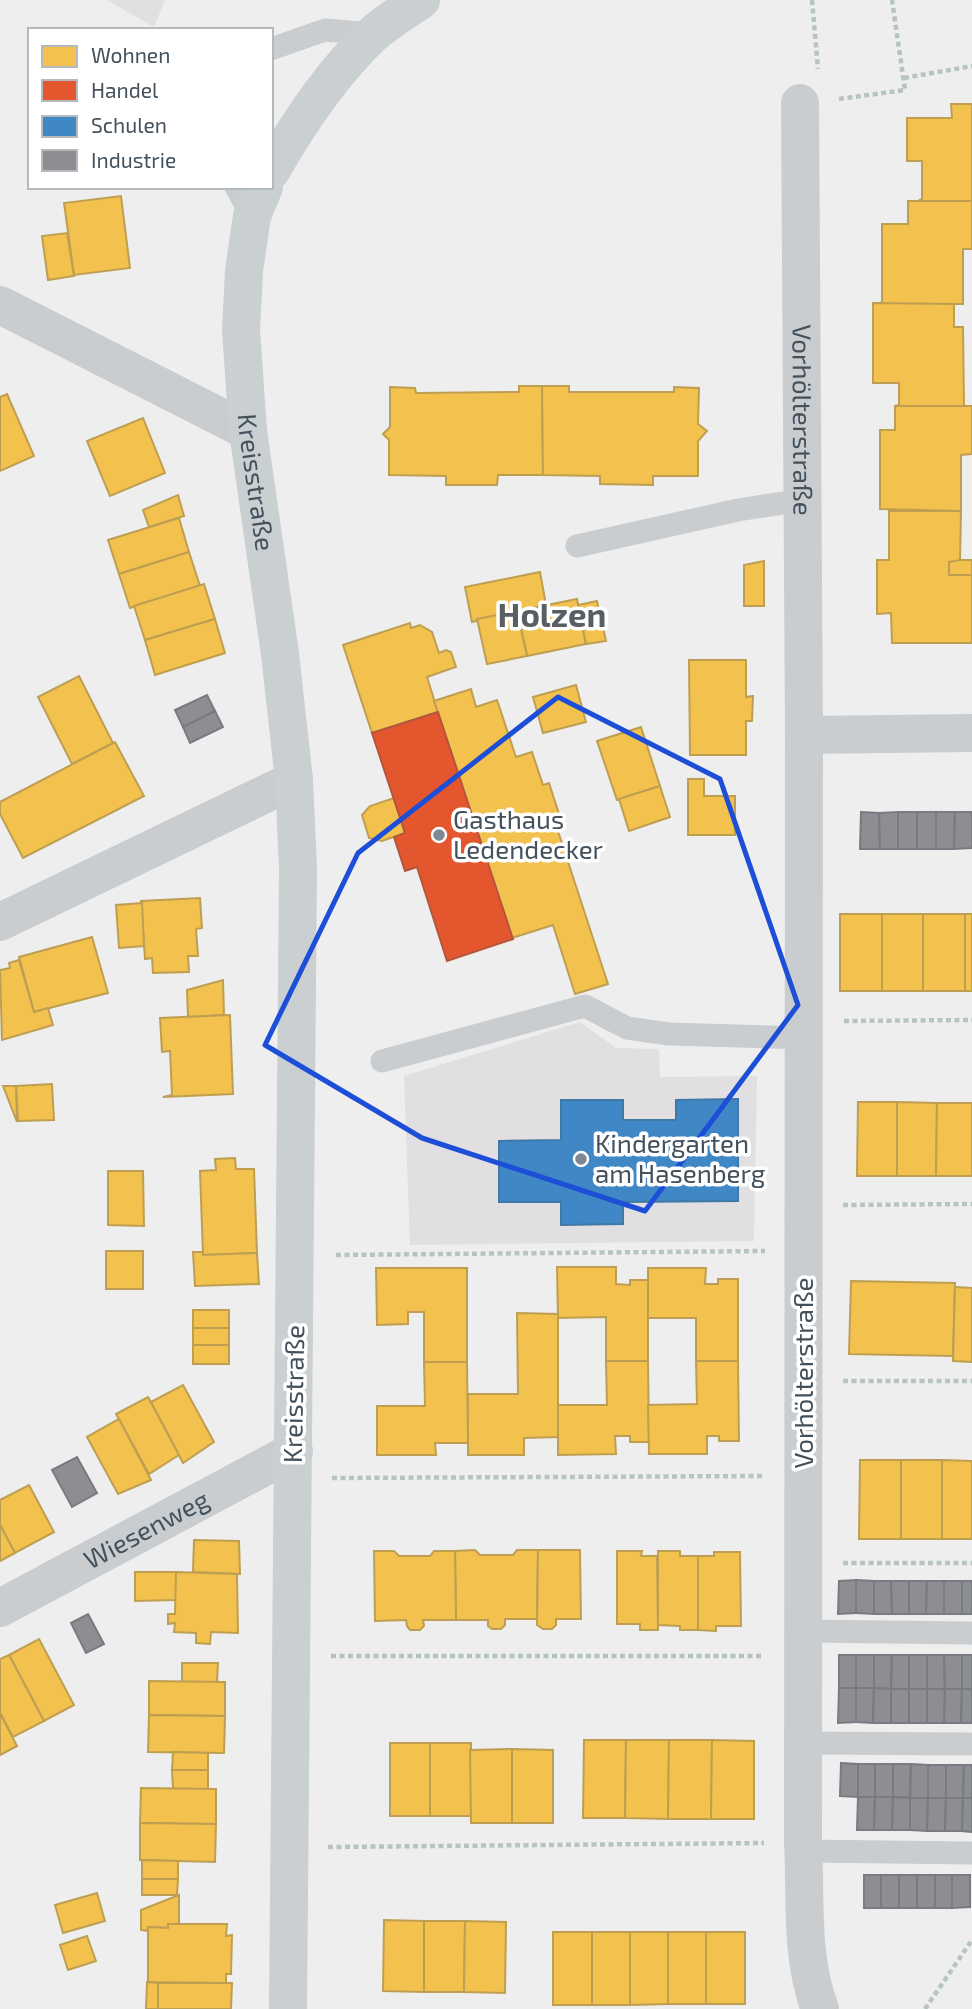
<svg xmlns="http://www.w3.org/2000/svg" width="972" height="2009" viewBox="0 0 972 2009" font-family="'Exo 2',sans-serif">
  <rect width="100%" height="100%" fill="#efeeee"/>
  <g fill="#e1dfe1">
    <path d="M107,0H165L154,27Z"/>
    <path d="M580,1022L616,1048L659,1049L660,1077L757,1076L754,1241L410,1245L404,1076Z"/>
  </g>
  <g fill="#f2c14e" stroke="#be9f52" stroke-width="2">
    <path d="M951,104H972V201H918L922,199V161H907V118H952Z"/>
    <path d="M121,196L130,268L74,275L64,203Z"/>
    <path d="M908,201H972V249H963V304H878L882,302V224H908Z"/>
    <path d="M67,233L74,276L48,280L42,236Z"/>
    <path d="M873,303L954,304V327H963L964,406H895L899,405V383H873Z"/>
    <path d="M519,386H542L543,475H498L497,485H446V476L389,475V440L383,434L390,427V387L415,388L416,393L519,392Z"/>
    <path d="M542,386H569V392H674V387L699,388L698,424L707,431L698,441V476H653V485L600,484V476L543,475Z"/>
    <path d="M7,394L34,456L0,471V397Z"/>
    <path d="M895,406H972V454L961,455V511L880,509V430H895Z"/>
    <path d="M143,418L165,473L110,496L87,441Z"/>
    <path d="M178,495L184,516L149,527L143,510Z"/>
    <path d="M889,511H961L960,562H949V575H972V643H892L891,613L877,614V560H889Z"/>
    <path d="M179,518L189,552L119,574L108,540Z"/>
    <path d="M189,552L200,586L130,608L119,574Z"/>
    <path d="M960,560H972V575H949V562Z"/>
    <path d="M764,561V606H744V565Z"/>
    <path d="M540,572L546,605L472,622L465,587Z"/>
    <path d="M204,584L215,619L145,640L134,606Z"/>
    <path d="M577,599L586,644L527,656L517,611Z"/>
    <path d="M597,601L606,641L586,644L578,605Z"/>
    <path d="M517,611L527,656L487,664L477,619Z"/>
    <path d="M215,619L225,653L155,675L145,640Z"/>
    <path d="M410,623L411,628L420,625L432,632L439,653L446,650L451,652L456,667L427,677L438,712L372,733L343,645Z"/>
    <path d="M689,660H746V697L753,696L752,721H746V755H690Z"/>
    <path d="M79,676L113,743L72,764L38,697Z"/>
    <path d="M576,685L586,722L543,733L533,697Z"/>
    <path d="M471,689L476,707L497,700L516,757L532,752L543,785L549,783L562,823L556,825L608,984L575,994L553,925L512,938L434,701Z"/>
    <path d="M641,727L660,786L617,800L597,741Z"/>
    <path d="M115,742L144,796L23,858L0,814V802Z"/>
    <path d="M688,779H704V796H735V835H688Z"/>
    <path d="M660,786L670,817L629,831L619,799Z"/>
    <path d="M394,798L405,833L382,841L369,838L362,815L370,806Z"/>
    <path d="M200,898L202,928L196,929L198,956H188L189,972L153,973L152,958L145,959L141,901Z"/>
    <path d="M142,903L144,946L119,948L116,905Z"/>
    <rect x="840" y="914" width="42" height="77"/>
    <rect x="882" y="914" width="41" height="77"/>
    <rect x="923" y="914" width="42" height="77"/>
    <rect x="965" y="914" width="7" height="77"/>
    <path d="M92,937L108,993L34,1012L19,957Z"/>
    <path d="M19,960L34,1012L48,1008L53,1025L2,1040L0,970L10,968L9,963Z"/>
    <path d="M223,980L224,1015L188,1017L187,990Z"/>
    <path d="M230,1015L233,1094L163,1097L172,1095L170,1051L162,1052L160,1018Z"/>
    <path d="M52,1084L54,1120L18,1121L16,1086Z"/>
    <path d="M3,1086H16L17,1122Z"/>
    <path d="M858,1102H897V1176H857Z"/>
    <path d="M897,1102L937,1103L936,1176H897Z"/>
    <path d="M937,1103H972V1176H936Z"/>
    <path d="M235,1158L236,1169H254L257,1253L203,1255L200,1171L216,1170L215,1159Z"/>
    <path d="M108,1171H143L144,1226L108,1225Z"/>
    <rect x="106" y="1251" width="37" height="38"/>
    <path d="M193,1252H203V1255L257,1253L259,1284L195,1286Z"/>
    <path d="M557,1267H616V1284L630,1285V1280H648V1361H606V1317L558,1318Z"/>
    <path d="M376,1268H467V1362H424V1312H408V1324L377,1325Z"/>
    <path d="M648,1268H706L705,1284H718V1279H738V1361H696V1318H648Z"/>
    <path d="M851,1281L955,1283L953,1356L849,1354Z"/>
    <path d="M955,1287L972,1288V1362L953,1361Z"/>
    <rect x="193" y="1310" width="36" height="18"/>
    <path d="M517,1313L558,1314V1437L524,1438V1455H468V1394H518Z"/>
    <rect x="193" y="1328" width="36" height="17"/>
    <rect x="193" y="1345" width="36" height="19"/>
    <path d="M606,1361H648L649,1442H630V1436H615L616,1454L558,1455V1405H607Z"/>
    <path d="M696,1361H738L739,1441H719V1436H707V1454H649L648,1405L697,1404Z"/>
    <path d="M424,1362H467L468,1443H435L436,1455H377V1406H425Z"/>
    <path d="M183,1385L214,1442L183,1463L151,1402Z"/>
    <path d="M148,1397L179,1455L149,1474L116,1414Z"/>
    <path d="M119,1419L151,1480L118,1494L87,1437Z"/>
    <path d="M860,1460H901V1539H859Z"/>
    <rect x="901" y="1460" width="41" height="79"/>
    <path d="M942,1460L972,1461V1539H942Z"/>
    <path d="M29,1485L54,1532L15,1553L0,1525V1500Z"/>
    <path d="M0,1525L15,1553L0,1561Z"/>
    <path d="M194,1540L239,1541L240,1574L193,1572Z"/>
    <path d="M475,1550L480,1555H513L517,1550H538L537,1619H505V1625L501,1629H492L488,1626V1620H456L455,1551Z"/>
    <path d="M538,1550H580L581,1619H556V1625L552,1629H543L537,1625Z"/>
    <path d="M374,1551H394L399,1556H430L434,1551H455L456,1620H423L424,1626L420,1630H410L407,1626L406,1620L375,1621Z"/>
    <path d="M617,1551H642L641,1556H657L658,1630H640V1624H617Z"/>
    <path d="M658,1551H680V1556H698V1630H680V1626L658,1625Z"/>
    <path d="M714,1552H740L741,1626H716V1631L698,1630V1556H714Z"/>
    <path d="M135,1572H176V1600L135,1601Z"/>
    <path d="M176,1572L237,1574L238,1633L211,1632L210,1644L196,1643V1633L174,1632L175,1623L168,1624V1614H175Z"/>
    <path d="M39,1639L74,1705L44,1721L9,1655Z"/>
    <path d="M9,1655L44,1721L13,1737L0,1713V1659Z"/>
    <path d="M182,1663H218L217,1682H182Z"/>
    <path d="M149,1681L225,1682V1716L149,1715Z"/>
    <path d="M0,1713L17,1746L0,1755Z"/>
    <path d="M149,1715L225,1716L224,1753L148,1752Z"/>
    <path d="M584,1740H626L625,1818H583Z"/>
    <path d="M626,1740H669L668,1819L625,1818Z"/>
    <path d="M669,1740H712L711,1819H668Z"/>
    <path d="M712,1740L754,1741V1819H711Z"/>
    <rect x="390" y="1743" width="40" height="73"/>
    <rect x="430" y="1743" width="41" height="73"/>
    <path d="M512,1749L553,1750V1823H512Z"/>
    <path d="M512,1749V1823H471L470,1750Z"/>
    <path d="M173,1752L208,1753V1770H172Z"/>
    <path d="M172,1770H208V1789H173Z"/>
    <path d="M141,1788L216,1789V1824L140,1823Z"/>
    <path d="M140,1823L216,1824L215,1862L140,1860Z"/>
    <path d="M142,1860L178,1861V1879H142Z"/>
    <path d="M142,1879H178L177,1895H142Z"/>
    <path d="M97,1893L105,1921L63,1933L55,1905Z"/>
    <path d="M179,1895V1924H168V1928L148,1927V1931L141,1930V1910Z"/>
    <path d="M384,1920L424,1921V1992L383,1991Z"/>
    <path d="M424,1921H465L464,1992H424Z"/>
    <path d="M465,1921L506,1922L505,1993L464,1992Z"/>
    <path d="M168,1924H227L226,1936L232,1935L231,1974H226V1983L148,1982V1927L168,1928Z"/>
    <rect x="553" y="1932" width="39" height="73"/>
    <rect x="592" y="1932" width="38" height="73"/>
    <path d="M630,1932H668V2004L630,2005Z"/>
    <rect x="668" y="1932" width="38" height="72"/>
    <rect x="706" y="1932" width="39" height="72"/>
    <path d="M87,1936L96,1961L68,1970L60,1945Z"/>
    <path d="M147,1982L158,1983V2009H146Z"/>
    <path d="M158,1983H232L231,2009H158Z"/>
  </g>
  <path fill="#e4572e" stroke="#b4553c" stroke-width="2" d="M438,712L513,939L447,961L417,867L405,871L394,837L405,833L372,733Z"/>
  <path fill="#3f88c5" stroke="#4078a6" stroke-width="2" d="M738,1099V1201L623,1202V1224L561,1225V1202H499V1141L561,1140V1100H623V1120H676V1100Z"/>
  <g fill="#8d8d92" stroke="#777b82" stroke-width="2">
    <path d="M207,695L215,711L183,727L175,710Z"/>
    <path d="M215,711L223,727L190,743L183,727Z"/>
    <path d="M861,812L879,813L880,849H860Z"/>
    <path d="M898,812V849H880L879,813Z"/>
    <rect x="898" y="812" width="19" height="37"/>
    <rect x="917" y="812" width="19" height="37"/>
    <path d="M936,812H955L954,849H936Z"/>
    <path d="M955,812H972V848L954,849Z"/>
    <path d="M77,1457L97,1493L72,1507L52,1470Z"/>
    <path d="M856,1580L874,1581V1614L856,1613Z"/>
    <path d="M856,1580V1613L838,1614L839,1581Z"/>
    <path d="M874,1581H891L892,1614H874Z"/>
    <path d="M891,1581H909V1614H892Z"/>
    <path d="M909,1581H927L926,1614H909Z"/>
    <path d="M927,1581H944V1614H926Z"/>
    <rect x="944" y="1581" width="18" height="33"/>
    <rect x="962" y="1581" width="10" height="33"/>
    <path d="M88,1614L104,1644L86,1653L71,1623Z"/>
    <rect x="839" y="1655" width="17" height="33"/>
    <rect x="856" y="1655" width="18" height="33"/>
    <path d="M874,1655H892L891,1689L874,1688Z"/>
    <path d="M892,1655H909V1689H891Z"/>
    <rect x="909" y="1655" width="18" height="34"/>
    <path d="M927,1655H944L945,1689H927Z"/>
    <path d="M944,1655H962V1689H945Z"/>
    <rect x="962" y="1655" width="10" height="34"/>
    <path d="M839,1688H856V1722L838,1723Z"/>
    <path d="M856,1688H874L873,1723L856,1722Z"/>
    <path d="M874,1688L891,1689V1723H873Z"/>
    <rect x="891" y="1689" width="18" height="34"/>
    <rect x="909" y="1689" width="18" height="34"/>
    <path d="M927,1689H945L944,1723H927Z"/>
    <path d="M945,1689H962L961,1723H944Z"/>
    <path d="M962,1689H972V1723H961Z"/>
    <path d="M841,1763L858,1764V1797L840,1796Z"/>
    <rect x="858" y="1764" width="17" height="33"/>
    <rect x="875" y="1764" width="18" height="33"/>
    <path d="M893,1764H911L910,1798L893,1797Z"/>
    <path d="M911,1764L928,1765V1798H910Z"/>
    <rect x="928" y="1765" width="18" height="33"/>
    <path d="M946,1765H964L963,1798H946Z"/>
    <path d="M964,1765H972V1798H963Z"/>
    <path d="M858,1797H875L874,1830H857Z"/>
    <path d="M875,1797H893L892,1830H874Z"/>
    <path d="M893,1797L910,1798V1830H892Z"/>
    <path d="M910,1798H928L927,1831L910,1830Z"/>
    <path d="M928,1798H946L945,1831H927Z"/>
    <path d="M946,1798H963L962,1831H945Z"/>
    <path d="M963,1798H972V1832L962,1831Z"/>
    <rect x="864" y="1875" width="17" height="33"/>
    <rect x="881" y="1875" width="18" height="33"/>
    <rect x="899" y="1875" width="18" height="33"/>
    <rect x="917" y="1875" width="18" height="33"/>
    <rect x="935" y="1875" width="17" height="33"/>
    <path d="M952,1875H970V1907L952,1908Z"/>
  </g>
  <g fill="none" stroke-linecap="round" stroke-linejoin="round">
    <g stroke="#b6c4c0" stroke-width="4.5" stroke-dasharray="5 3.5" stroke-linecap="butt">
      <path d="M812,0L818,69"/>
      <path d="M904,78L972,66"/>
      <path d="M839,99L905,90L892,0"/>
      <path d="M844,1021L972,1020"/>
      <path d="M843,1205L972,1204"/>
      <path d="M336,1255L765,1251"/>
      <path d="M843,1381H972"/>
      <path d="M332,1478L764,1476"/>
      <path d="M843,1563H972"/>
      <path d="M331,1656H763"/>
      <path d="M328,1847L764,1843"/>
      <path d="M925,2009L972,1940"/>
    </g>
    <g stroke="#cacdd0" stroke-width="23">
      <path d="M271,49L325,30L373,34"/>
      <path d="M236,187L252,216"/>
      <path d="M577,546L738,510L802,500"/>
      <path d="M382,1061L585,1006L627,1028L669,1034L804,1038"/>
      <path d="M804,1631L972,1633"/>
      <path d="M803,1743L972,1744"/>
      <path d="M804,1851L972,1853"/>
    </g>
    <g stroke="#cacdd0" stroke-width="38">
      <path id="s1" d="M800,103L804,735L803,1842C806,1897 800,1957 820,2009"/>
      <path d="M0,305L248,431"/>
      <path d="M804,735L972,733"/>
      <path d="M0,922L294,780"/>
      <path id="s2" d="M0,1608L294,1451"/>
    </g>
    <g stroke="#cacfd2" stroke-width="38">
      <path d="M271,171C299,122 331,74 372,35C386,22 405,11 421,0"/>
      <path id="s3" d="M264,187L252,216L244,271L241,330L248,431L280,654L294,780L298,868L288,2009"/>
    </g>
  </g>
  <path fill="none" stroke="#1d4ed8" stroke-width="5" stroke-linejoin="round" d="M558,697L720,779L798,1005L645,1211L422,1138L265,1045L358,853Z"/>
  <g fill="#7f8890" stroke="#fff" stroke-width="2.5">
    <circle cx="439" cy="835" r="7"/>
    <circle cx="581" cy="1159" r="7"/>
  </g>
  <g text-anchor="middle" stroke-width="7" stroke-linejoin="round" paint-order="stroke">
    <g font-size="26" fill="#43515d" stroke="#fff">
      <text dy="9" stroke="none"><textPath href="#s1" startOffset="317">Vorhölterstraße</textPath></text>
      <text dy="9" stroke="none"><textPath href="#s3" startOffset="299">Kreisstraße</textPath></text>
      <text transform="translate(804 1373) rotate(-90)" y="9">Vorhölterstraße</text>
      <text transform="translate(294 1394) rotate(-89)" y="9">Kreisstraße</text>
      <text dy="9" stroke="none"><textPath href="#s2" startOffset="166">Wiesenweg</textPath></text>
    </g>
    <g font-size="26" fill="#43515d" stroke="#fff" text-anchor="start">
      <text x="453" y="829">Gasthaus<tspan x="453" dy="30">Ledendecker</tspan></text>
      <text x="595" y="1153">Kindergarten<tspan x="595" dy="30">am Hasenberg</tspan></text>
    </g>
    <g font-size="33" font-weight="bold" fill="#595e63" stroke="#fff">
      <text x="552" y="627">Holzen</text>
    </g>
  </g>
  <rect x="28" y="28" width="245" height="161" fill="#ffffff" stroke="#b4b9be" stroke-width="2"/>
  <rect x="42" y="46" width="35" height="21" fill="#f2c14e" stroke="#b4b9be" stroke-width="2"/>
  <text x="91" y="63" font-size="21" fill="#43515d">Wohnen</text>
  <rect x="42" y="80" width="35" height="21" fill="#e4572e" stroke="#b4b9be" stroke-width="2"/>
  <text x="91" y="98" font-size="21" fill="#43515d">Handel</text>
  <rect x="42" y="116" width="35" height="21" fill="#3f88c5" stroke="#b4b9be" stroke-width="2"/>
  <text x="91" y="133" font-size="21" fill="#43515d">Schulen</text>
  <rect x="42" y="150" width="35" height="21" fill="#8d8d92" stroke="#b4b9be" stroke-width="2"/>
  <text x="91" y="168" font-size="21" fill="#43515d">Industrie</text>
</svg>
